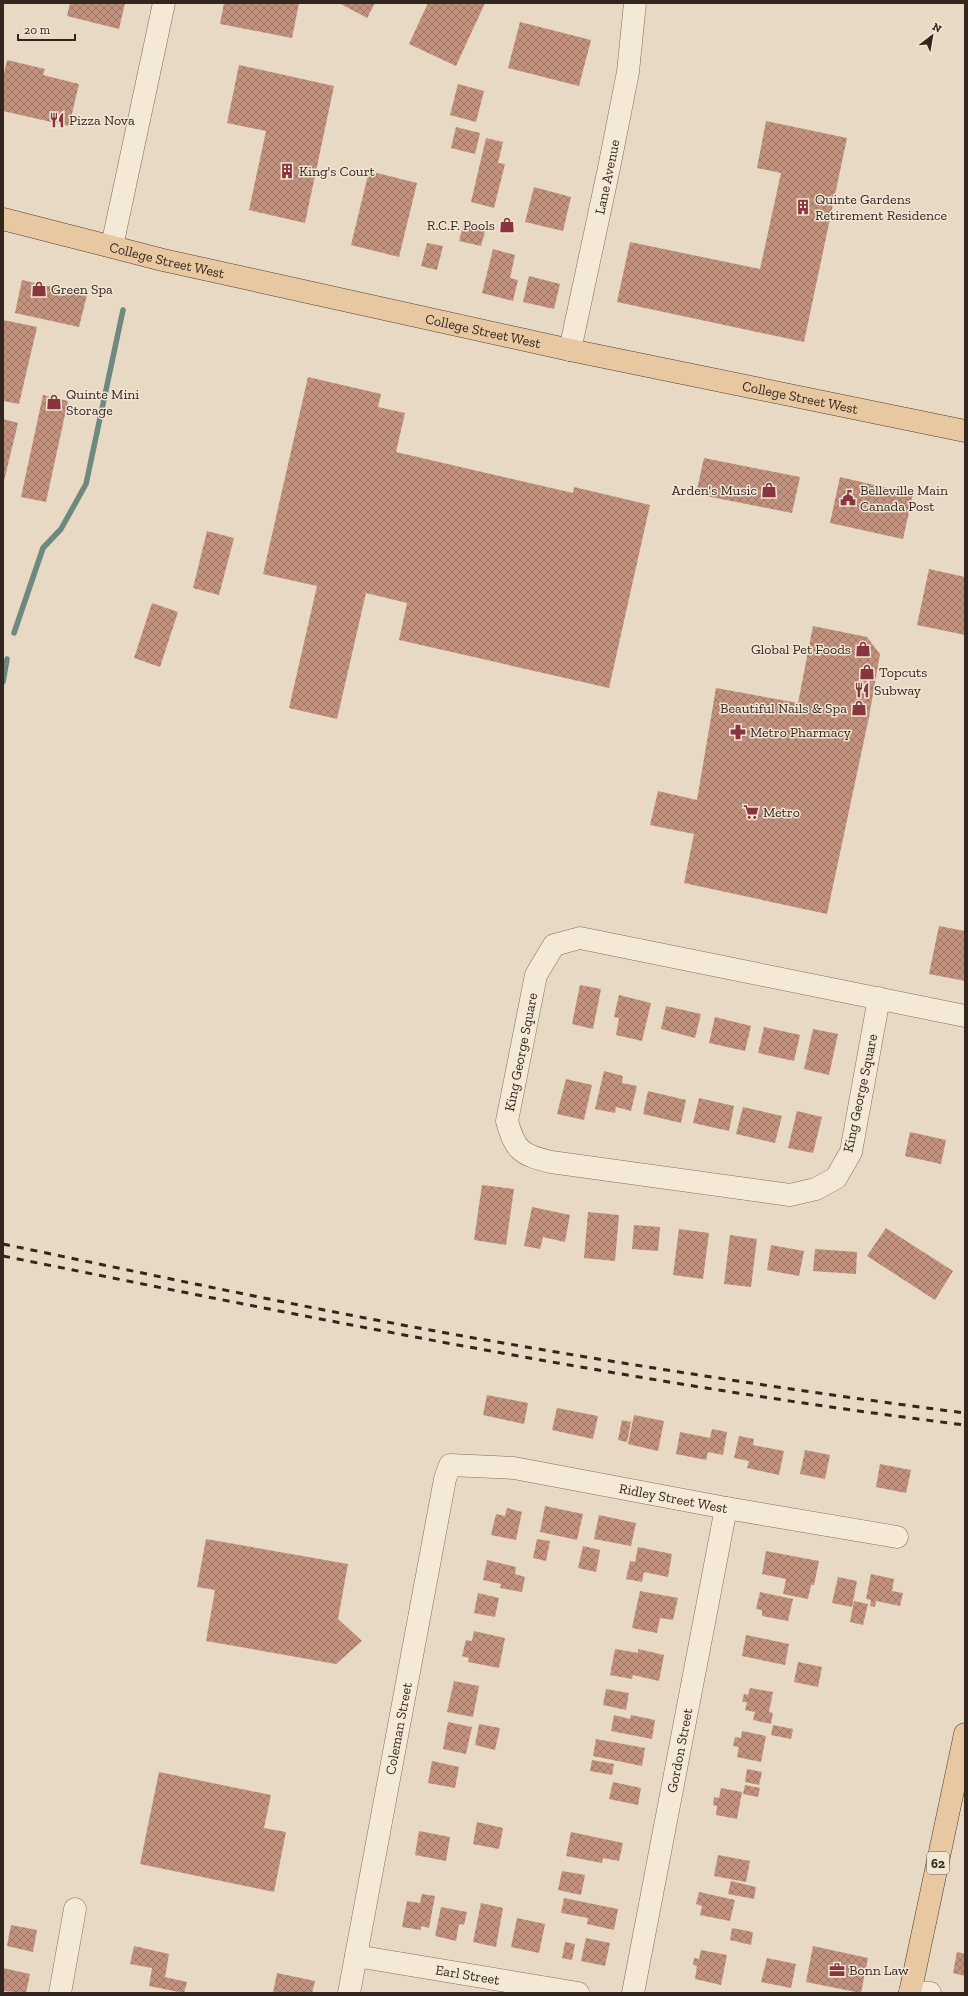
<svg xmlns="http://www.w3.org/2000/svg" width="968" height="1996" viewBox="0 0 968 1996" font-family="'Zilla Slab',serif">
  <defs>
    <pattern id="building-cross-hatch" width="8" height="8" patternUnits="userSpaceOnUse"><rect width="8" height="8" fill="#c2927f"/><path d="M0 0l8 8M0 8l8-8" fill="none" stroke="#9e7767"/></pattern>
  </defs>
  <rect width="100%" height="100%" fill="#e8d9c5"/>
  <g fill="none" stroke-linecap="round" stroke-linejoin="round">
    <g stroke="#6e897f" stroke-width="5.5">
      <path d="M14,633L43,548L61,529L86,484L123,310"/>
      <path d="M3,682L7,659"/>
    </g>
  </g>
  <g fill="url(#building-cross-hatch)">
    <path d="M70,3H125L119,29L67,16Z"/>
    <path d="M224,3H299L292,38L220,24Z"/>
    <path d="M339,3H375L367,18Z"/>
    <path d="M428,3H485L456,66L409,44Z"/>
    <path d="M520,22L591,40L579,86L508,68Z"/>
    <path d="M7,60L45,69L43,75L79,84L69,126L3,111V78Z"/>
    <path d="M239,65L334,86L305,223L249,210L266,131L227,123Z"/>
    <path d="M458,84L484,91L476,122L450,115Z"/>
    <path d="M766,121L847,138L804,342L617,302L630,242L760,269L781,173L757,168Z"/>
    <path d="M456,127L480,133L475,154L451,148Z"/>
    <path d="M486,138L503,142L498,163L505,164L494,208L471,202Z"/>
    <path d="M369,171L417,183L399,257L351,245Z"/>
    <path d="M534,187L571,197L563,231L525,222Z"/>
    <path d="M464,222L486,228L481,246L459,241Z"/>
    <path d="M427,243L443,246L437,270L421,266Z"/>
    <path d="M493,249L515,255L510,278L518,280L513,301L482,293Z"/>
    <path d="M529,276L560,284L554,309L523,302Z"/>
    <path d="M22,280L87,295L79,327L15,313Z"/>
    <path d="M3,320L37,327L19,404L3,401Z"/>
    <path d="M308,377L381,394L378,407L405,413L396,452L573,493L574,487L650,505L609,688L399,640L407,603L366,593L337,719L289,708L317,586L263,574Z"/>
    <path d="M43,395L68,401L46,502L21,497Z"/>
    <path d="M3,419L18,423L4,481H3Z"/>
    <path d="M704,458L800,477L792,513L696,494Z"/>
    <path d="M840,477L913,494L903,539L830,523Z"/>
    <path d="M207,531L234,538L219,595L193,588Z"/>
    <path d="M929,569L965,577V635L917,625Z"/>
    <path d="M152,603L178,612L160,667L134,658Z"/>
    <path d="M813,626L867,637L880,654L869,717L827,914L684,883L694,834L650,825L658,791L697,800L716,688L798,703Z"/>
    <path d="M939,926L965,931V981L929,974Z"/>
    <path d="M580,985L601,989L593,1029L572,1024Z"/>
    <path d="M619,995L651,1003L642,1041L616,1035L619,1018L614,1017Z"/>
    <path d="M666,1006L701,1014L695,1038L661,1029Z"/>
    <path d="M715,1017L751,1026L745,1051L709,1043Z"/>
    <path d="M764,1027L800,1035L794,1061L758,1053Z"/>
    <path d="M813,1029L838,1034L829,1075L804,1069Z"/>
    <path d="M604,1071L623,1076L622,1083L637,1086L631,1111L616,1107L615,1113L595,1109Z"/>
    <path d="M566,1079L592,1085L584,1120L557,1114Z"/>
    <path d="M648,1091L686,1100L681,1123L643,1114Z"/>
    <path d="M699,1098L734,1106L729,1131L693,1123Z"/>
    <path d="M743,1107L782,1116L775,1143L736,1134Z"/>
    <path d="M797,1111L822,1117L813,1153L788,1148Z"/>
    <path d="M910,1132L946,1140L941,1164L905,1156Z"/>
    <path d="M482,1185L514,1189L506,1245L474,1240Z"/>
    <path d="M532,1207L570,1215L565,1242L543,1237L540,1249L524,1246Z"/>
    <path d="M588,1212L619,1215L615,1261L584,1258Z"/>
    <path d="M634,1225L660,1227L658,1251L632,1249Z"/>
    <path d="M886,1228L953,1271L935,1300L867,1256Z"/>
    <path d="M679,1229L709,1233L703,1279L673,1275Z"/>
    <path d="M730,1235L757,1239L751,1287L724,1284Z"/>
    <path d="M771,1245L804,1251L799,1276L767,1270Z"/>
    <path d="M815,1249L857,1252L856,1274L813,1271Z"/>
    <path d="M487,1395L528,1403L524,1424L483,1415Z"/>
    <path d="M557,1408L598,1416L593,1439L552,1430Z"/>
    <path d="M634,1415L664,1421L658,1451L628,1444Z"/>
    <path d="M622,1420L631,1422L627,1442L618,1440Z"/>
    <path d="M712,1429L727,1432L723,1455L708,1452L706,1460L676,1454L680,1432L710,1438Z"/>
    <path d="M739,1436L754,1439L753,1445L784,1451L779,1475L747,1468L749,1461L734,1458Z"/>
    <path d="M805,1450L830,1455L825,1479L800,1474Z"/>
    <path d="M880,1464L911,1470L906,1493L876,1487Z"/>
    <path d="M545,1506L583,1514L577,1540L540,1532Z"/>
    <path d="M507,1508L522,1512L516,1540L491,1535L496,1514L505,1516Z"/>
    <path d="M599,1515L636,1523L631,1546L594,1539Z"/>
    <path d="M206,1539L348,1564L338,1619L362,1641L336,1664L206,1641L215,1590L197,1587Z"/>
    <path d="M537,1539L550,1541L546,1561L533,1558Z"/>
    <path d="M583,1546L600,1550L596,1572L578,1568Z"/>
    <path d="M638,1547L672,1554L668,1577L644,1572L642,1582L626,1579L630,1561L635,1562Z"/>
    <path d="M766,1551L819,1561L814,1585H811L808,1599L783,1594L786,1579L762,1574Z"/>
    <path d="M487,1560L516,1567L515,1574L525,1577L522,1592L500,1588L501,1584L483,1580Z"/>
    <path d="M871,1574L894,1579L892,1591L903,1593L900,1606L876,1601L875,1607L870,1606L871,1600L866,1599Z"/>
    <path d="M838,1577L857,1581L852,1607L832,1603Z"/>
    <path d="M640,1591L678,1598L673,1620L660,1618L657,1633L632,1628Z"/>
    <path d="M760,1592L793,1599L788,1621L762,1616V1610L756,1609Z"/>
    <path d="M478,1593L499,1598L495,1617L474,1613Z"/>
    <path d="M854,1601L868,1604L863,1625L850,1622Z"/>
    <path d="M474,1631L505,1638L499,1668L468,1662L469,1658L462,1656L466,1640L472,1641Z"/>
    <path d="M746,1635L789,1644L785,1665L742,1656Z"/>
    <path d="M615,1649L638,1653V1649L664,1655L659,1681L633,1675L632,1679L610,1675Z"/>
    <path d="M798,1662L822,1667L818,1687L794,1682Z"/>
    <path d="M454,1681L479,1686L473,1717L447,1712Z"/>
    <path d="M750,1688L773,1692L769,1712L773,1713L771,1724L753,1720L755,1712L745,1710L747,1702H742L744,1694L748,1695Z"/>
    <path d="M606,1689L629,1693L626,1710L603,1705Z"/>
    <path d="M614,1715L630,1719L631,1715L655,1720L652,1739L611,1731Z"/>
    <path d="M448,1722L472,1727L466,1754L443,1749Z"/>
    <path d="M479,1724L500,1728L495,1750L475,1745Z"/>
    <path d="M773,1725L793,1729L791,1739L771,1735Z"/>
    <path d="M742,1731L766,1736L761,1762L737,1757L739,1747L733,1746L735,1737L741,1738Z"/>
    <path d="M596,1739L645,1748L642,1766L593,1756Z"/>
    <path d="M592,1760L614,1764L612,1775L590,1771Z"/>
    <path d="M432,1761L459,1767L455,1788L428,1783Z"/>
    <path d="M747,1769L762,1772L759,1785L745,1782Z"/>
    <path d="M159,1772L271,1795L264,1828L286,1832L274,1892L140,1864Z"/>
    <path d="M613,1782L641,1788L638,1805L609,1799Z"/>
    <path d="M745,1785L760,1788L758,1797L743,1794Z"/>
    <path d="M721,1788L742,1792L737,1819L716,1815L717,1806L713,1805L714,1797L719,1798Z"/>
    <path d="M477,1822L503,1828L499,1849L473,1844Z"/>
    <path d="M419,1831L450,1837L446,1861L415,1855Z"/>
    <path d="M571,1832L623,1843L619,1861L603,1858L602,1863L566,1856Z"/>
    <path d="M718,1855L750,1861L746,1882L714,1876Z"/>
    <path d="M562,1871L585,1875L581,1895L558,1890Z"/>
    <path d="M731,1881L756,1887L754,1899L728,1894Z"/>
    <path d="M699,1892L735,1900L730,1921L700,1915L702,1906L696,1904Z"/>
    <path d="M422,1894L435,1896L429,1928L421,1926V1930L402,1927L407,1901L420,1903Z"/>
    <path d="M564,1898L618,1909L614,1930L587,1924L588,1918L561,1913Z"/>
    <path d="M481,1903L503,1908L496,1947L473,1942Z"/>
    <path d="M441,1907L467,1912L464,1925L459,1924L456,1941L435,1936Z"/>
    <path d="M517,1918L545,1924L539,1953L511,1947Z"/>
    <path d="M11,1925L37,1930L33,1952L7,1946Z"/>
    <path d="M732,1928L753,1932L751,1945L730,1940Z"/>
    <path d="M586,1938L610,1943L605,1966L581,1961Z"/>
    <path d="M565,1942L575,1944L572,1960L562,1958Z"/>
    <path d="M134,1946L169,1954L165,1977L187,1982L184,1993L149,1986L152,1968L130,1964Z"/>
    <path d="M813,1946L868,1958L861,1993L806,1982Z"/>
    <path d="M701,1950L727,1955L721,1985L695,1979L697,1966L693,1965L694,1958L699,1959Z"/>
    <path d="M957,1952L965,1954V1976L953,1973Z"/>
    <path d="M767,1958L796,1964L791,1988L761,1982Z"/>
    <path d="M3,1968L30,1974L26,1993L3,1991Z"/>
    <path d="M277,1973L315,1981L312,1993H273Z"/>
  </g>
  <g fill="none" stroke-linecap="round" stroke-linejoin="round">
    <defs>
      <g id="minor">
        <path d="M112,246L164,3"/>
        <path id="s1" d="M570,350L609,168L628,72L635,3"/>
        <path id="s2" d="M879,998L851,1152L836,1178L816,1189L790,1195L551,1162C522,1155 515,1151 507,1121L536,975L554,945L580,938L965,1016"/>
        <path id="s3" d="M356,1956L578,1993"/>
        <path d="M910,1992L930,1993"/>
        <path d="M60,1993L75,1909"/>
        <path id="s4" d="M349,1993L445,1479L450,1465L514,1468L726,1508L897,1537"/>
        <path id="s5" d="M633,1993L726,1508"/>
      </g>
      <g id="major">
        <path id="s6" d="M3,219L163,260L570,350L965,431"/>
        <path d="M910,1993L965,1734"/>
      </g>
    </defs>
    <use href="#minor" stroke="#816c5d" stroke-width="23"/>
    <use href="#major" stroke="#503b31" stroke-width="23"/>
    <use href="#minor" stroke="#f4e8d7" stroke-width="22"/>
    <use href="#major" stroke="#e7c8a1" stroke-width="22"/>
    <g stroke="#33261f" stroke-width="3" stroke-dasharray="7 7" stroke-linecap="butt">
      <path d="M3,1244C162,1277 320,1311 480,1339C641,1367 803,1392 965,1413"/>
      <path d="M3,1256C322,1320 642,1385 965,1425"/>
    </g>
  </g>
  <defs>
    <symbol id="restaurant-bare" viewBox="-9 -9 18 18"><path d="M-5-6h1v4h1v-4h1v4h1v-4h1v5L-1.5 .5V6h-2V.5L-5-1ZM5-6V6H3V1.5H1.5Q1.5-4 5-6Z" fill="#893540" stroke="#f1e5d4" stroke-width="2.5" paint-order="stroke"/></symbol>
    <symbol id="building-bare" viewBox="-9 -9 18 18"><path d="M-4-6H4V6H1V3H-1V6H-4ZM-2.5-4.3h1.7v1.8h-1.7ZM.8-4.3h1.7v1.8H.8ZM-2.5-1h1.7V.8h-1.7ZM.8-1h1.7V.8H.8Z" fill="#893540" stroke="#f1e5d4" stroke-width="2.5" paint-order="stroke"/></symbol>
    <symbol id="shop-bare" viewBox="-9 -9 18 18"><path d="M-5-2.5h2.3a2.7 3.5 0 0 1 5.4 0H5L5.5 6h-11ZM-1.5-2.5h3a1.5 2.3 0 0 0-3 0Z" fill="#893540" stroke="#f1e5d4" stroke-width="2.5" paint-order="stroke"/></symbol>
    <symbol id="civic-bare" viewBox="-9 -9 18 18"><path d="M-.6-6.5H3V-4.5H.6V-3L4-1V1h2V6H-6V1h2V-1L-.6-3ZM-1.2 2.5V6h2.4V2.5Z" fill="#893540" stroke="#f1e5d4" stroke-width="2.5" paint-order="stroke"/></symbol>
    <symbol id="pharmacy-bare" viewBox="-9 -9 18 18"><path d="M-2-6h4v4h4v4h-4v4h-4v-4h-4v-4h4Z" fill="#893540" stroke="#f1e5d4" stroke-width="2.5" paint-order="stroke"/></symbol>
    <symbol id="supermarket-bare" viewBox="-9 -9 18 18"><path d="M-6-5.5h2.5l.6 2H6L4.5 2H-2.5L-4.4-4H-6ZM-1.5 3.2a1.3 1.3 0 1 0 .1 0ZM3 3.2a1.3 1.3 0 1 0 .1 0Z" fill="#893540" stroke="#f1e5d4" stroke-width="2.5" paint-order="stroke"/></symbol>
    <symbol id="office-bare" viewBox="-9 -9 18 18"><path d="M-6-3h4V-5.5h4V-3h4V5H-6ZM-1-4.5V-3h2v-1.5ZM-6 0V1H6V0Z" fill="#893540" stroke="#f1e5d4" stroke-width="2.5" paint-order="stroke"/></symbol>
  </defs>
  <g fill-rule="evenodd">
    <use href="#restaurant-bare" x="46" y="109" width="22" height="22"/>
    <use href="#building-bare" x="276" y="160" width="22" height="22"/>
    <use href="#building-bare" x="792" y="196" width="22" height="22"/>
    <use href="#shop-bare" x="496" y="214" width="22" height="22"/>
    <use href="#shop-bare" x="28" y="278" width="22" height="22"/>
    <use href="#shop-bare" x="43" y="391" width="22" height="22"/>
    <use href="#shop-bare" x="758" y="479" width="22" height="22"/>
    <use href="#civic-bare" x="837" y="487" width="22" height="22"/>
    <use href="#shop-bare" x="852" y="638" width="22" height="22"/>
    <use href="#shop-bare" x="856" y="661" width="22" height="22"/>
    <use href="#restaurant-bare" x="851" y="679" width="22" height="22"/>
    <use href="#shop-bare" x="848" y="697" width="22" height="22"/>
    <use href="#pharmacy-bare" x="727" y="721" width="22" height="22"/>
    <use href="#supermarket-bare" x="740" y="801" width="22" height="22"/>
    <use href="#office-bare" x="826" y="1959" width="22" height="22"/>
  </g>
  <g text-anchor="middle" stroke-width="3" stroke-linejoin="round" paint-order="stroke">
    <rect fill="#f1e5d4" stroke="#6c5f55" stroke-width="1" x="927" y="1852" width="22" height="22" rx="3"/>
    <g font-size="13" font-weight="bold" fill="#33261f">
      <text x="938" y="1868">62</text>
    </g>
    <g font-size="14" fill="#33261f" stroke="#f1e5d4" text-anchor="start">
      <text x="69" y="125">Pizza Nova</text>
      <text x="299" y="176">King's Court</text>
      <text x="815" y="204">Quinte Gardens<tspan x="815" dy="16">Retirement Residence</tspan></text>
      <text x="495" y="230" text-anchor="end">R.C.F. Pools</text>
      <text x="51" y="294">Green Spa</text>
      <text x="66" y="399">Quinte Mini<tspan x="66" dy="16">Storage</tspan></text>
      <text x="757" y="495" text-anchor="end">Arden's Music</text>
      <text x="860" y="495">Belleville Main<tspan x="860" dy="16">Canada Post</tspan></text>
      <text x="851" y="654" text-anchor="end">Global Pet Foods</text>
      <text x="879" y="677">Topcuts</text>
      <text x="874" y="695">Subway</text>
      <text x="847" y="713" text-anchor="end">Beautiful Nails &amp; Spa</text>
      <text x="750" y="737">Metro Pharmacy</text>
      <text x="763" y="817">Metro</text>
      <text x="849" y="1975">Bonn Law</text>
    </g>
    <g font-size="14" fill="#33261f" stroke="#f1e5d4">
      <text dy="5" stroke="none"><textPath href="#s1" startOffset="177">Lane Avenue</textPath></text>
      <text dy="5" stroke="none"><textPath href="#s6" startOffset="169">College Street West</textPath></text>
      <text dy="5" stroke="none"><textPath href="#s6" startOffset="493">College Street West</textPath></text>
      <text dy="5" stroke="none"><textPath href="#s6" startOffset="817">College Street West</textPath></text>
      <text dy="5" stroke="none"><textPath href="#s2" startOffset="613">King George Square</textPath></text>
      <text transform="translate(860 1093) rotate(-78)" y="5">King George Square</text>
      <text dy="5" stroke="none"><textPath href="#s4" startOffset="764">Ridley Street West</textPath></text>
      <text dy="5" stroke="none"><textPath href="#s4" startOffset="269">Coleman Street</textPath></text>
      <text dy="5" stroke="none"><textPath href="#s5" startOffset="247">Gordon Street</textPath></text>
      <text dy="5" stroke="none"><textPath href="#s3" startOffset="113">Earl Street</textPath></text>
    </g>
  </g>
  <rect width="968" height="1996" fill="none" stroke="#33261f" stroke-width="8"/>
  <g transform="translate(932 36) rotate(31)" stroke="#f1e5d4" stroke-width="3" paint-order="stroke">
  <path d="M0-3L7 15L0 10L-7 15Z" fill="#33261f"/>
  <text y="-6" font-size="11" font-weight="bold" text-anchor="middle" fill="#33261f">N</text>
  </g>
  <path d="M18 34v6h57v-6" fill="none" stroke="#33261f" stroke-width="2"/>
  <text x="24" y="34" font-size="12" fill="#33261f" stroke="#f1e5d4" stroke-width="3" paint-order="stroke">20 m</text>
</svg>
